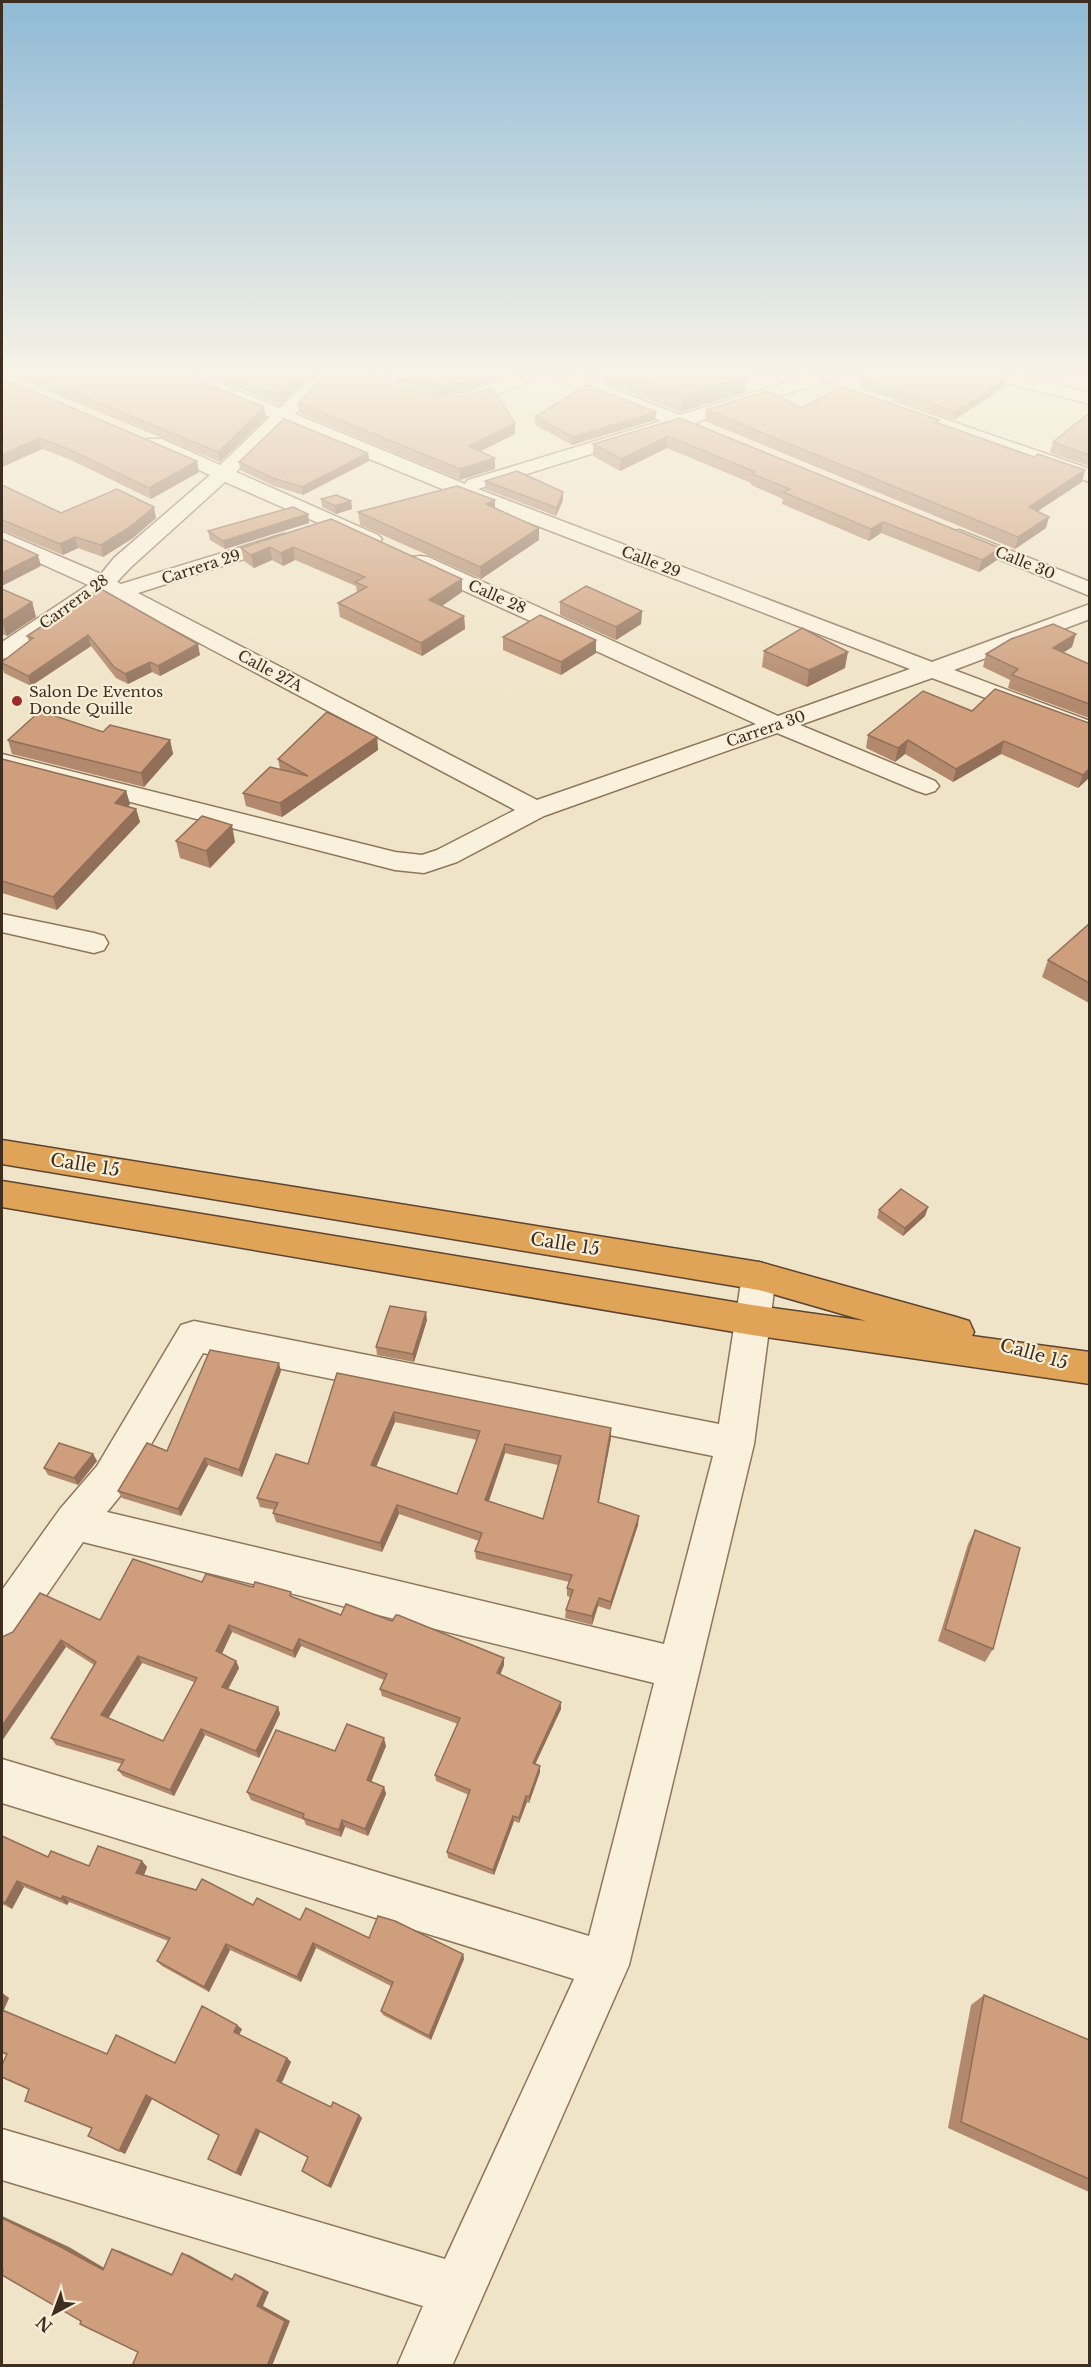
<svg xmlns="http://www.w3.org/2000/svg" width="1091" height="2367" viewBox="0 0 1091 2367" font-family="'Libre Baskerville',serif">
  <rect width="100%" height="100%" fill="#f0e4c8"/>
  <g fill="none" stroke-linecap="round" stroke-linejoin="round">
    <defs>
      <g id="minor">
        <path d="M38,374H61L58,378L2,403V391Z"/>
        <path d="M172,374H197L280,408L316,374H335L295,414L465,484L468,480L661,421L554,378L551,374H576L680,415L813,374H841L838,378L696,422L698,425L696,429L689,431L678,427L478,489L932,662L1090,604V619L954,670L1090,721V737L932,678L800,725L935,781L939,786L935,791L926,794L917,791L777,733L544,816L457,862L424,873L395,870L2,769V754L395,852L422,855L437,850L515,810L105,593L10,657L2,659V642L88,585L2,546V532L101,574L114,558L210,475L148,447L145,443L148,439H162L220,465L270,417L175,378ZM285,424L452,493L910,669L778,716L428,557L420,556L412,557L409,562L412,567L756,724L537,800L138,593L291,544L295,540L291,536L284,534L277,536L121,584L117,582L130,568L225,482L364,543L371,545L378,543L382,539L378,535L236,472Z"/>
        <path d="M351,374H375L409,388L436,396L466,393L515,374H539L536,378C452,415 438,414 354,378Z"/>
        <path d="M983,374H1013L1090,393V404L986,378Z"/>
        <path d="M895,402L1090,469V482L888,412L886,408L888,404Z"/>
        <path d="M959,530L1090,582V596L952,540L949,536L952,532Z"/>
        <path d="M2,914L94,933L104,936L108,943L104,950L94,953L2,932Z"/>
        <path d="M759,1262L771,1266L776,1276L754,1444L629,1965L452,2366H397L423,2306L2,2180V2129L445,2259L574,1979L2,1803V1759L589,1936L654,1683L83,1542L17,1638L2,1644V1590L60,1509L97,1466L181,1325L194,1321L719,1424L742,1276L747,1266ZM203,1353L713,1456L664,1644L107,1512L125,1490Z"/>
      </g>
      <path id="highway" d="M2,1140L759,1262L956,1317L969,1321L974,1332L972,1336L1090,1352V1384L752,1335L2,1207V1181L752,1305L866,1321L759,1290L2,1164Z"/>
    </defs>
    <use href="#minor" stroke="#8d765c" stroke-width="3"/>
    <use href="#highway" stroke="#5b4430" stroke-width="3"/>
    <use href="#minor" fill="#faf1dc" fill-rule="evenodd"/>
    <use href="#highway" fill="#e0a458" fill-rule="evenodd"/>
  </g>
  <g fill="#b2896c" fill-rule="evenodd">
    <path d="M7,374H183L266,418L220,462Z"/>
    <path d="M203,374H313L280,405Z"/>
    <path d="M392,374H509L465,391L436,394L393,379Z"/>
    <path d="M604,374H742L747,376L745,392L681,412L604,382Z"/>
    <path d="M2,378L199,472L151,499L71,460L42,449L2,467Z"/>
    <path d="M1004,379V387L954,420L860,388L861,380Z"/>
    <path d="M367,380L425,395L515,423V434L480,451L495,458V469L460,480L299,413L298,403Z"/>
    <path d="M802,408L939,420L938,423L1034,457L1085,470L1082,482L1037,511L1046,528L1015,549L705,421L706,410Z"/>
    <path d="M656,412L655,420L572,445L535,425V417Z"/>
    <path d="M1089,413V466L1050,453L1053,442Z"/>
    <path d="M680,418L1000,548L997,560L979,572L881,533L869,541L782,504L783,499L751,485V483L667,448L620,471L593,456V444Z"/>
    <path d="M368,453L369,461L303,495L274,486L240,470L239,462Z"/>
    <path d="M485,481L563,500L556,516L485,489Z"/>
    <path d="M2,485L61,513L156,518L133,538L103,557L78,548L63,555L2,530Z"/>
    <path d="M321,499L351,501L352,509L336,514L322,507Z"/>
    <path d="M495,508L539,540L481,579L360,525L358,512Z"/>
    <path d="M308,514L309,523L225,549L210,540L208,531Z"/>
    <path d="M331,519L462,592L442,606L464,616L465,629L422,656L340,617L338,603L357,593L356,586L295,560L283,566L272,560L254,568L244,561L241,548Z"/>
    <path d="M2,589L32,602L36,617L7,636L2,634Z"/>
    <path d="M89,595L200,655L160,676L152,672L128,684L116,678L91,646L31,686L4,673L2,666V662L29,641L27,636Z"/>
    <path d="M560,602L642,611L641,624L616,640L560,615Z"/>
    <path d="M503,637L596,640V653L561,675L503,650Z"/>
    <path d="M1072,647L1063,653L1089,664V718L1008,688L1010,680L983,667L986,654Z"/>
    <path d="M764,651L845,668L807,687L762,667Z"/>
    <path d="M972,711L1089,778L1078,788L1001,754L953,782L905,754L895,762L866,748L868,735Z"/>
    <path d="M377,737L378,750L282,817L246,806L243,793L280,769L278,759Z"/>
    <path d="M8,740H170L173,754L144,787L12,754Z"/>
    <path d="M2,759L126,791L130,804L128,806L136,809L140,822L57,910L2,893Z"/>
    <path d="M176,841L235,842L210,868L180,858Z"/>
    <path d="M1089,925V1003L1042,977L1048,960Z"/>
    <path d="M928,1207L925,1216L903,1236L877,1218L879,1210Z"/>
    <path d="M427,1320L414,1362L377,1355L376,1347Z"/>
    <path d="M281,1371L242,1477L208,1465L181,1516L122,1498L118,1491L167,1451Z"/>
    <path d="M337,1373L611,1428V1438L599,1502L638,1525L610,1610L598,1606L592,1625L565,1618L566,1610L570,1597L567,1596V1588L569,1582L476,1559L475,1551L479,1541L399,1514L382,1552L276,1522L273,1513L275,1510L260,1507L257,1498L308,1464ZM395,1422L477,1440L457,1494L376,1467ZM505,1453L558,1465L543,1519L489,1501Z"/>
    <path d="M93,1454L97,1461L78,1485L48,1475L44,1468Z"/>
    <path d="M975,1530L993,1649L985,1662L938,1641L968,1544Z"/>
    <path d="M202,1582L253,1587L293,1597L341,1615L392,1621L504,1658V1665L500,1675L561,1709L535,1764L540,1766V1772L529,1803L527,1802L519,1823L514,1821L494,1875L448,1858L447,1852L469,1795L436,1781L435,1775L458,1724L382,1696L380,1689L384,1680L301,1646L295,1658L232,1632L222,1653L236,1661L239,1668L228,1689L278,1707L280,1714L259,1758L205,1735L174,1796L123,1776L118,1770L122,1764L56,1745L51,1738L94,1665L66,1647L2,1637L100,1620ZM142,1663L194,1682L163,1741L108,1718Z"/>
    <path d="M386,1746L371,1782L384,1787L386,1794L368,1836L345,1827L341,1837L306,1825L304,1820L251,1800L247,1792L335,1751Z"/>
    <path d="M2,1836L48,1857L89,1866L142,1861L147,1867L144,1875L253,1905L300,1920L369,1938L463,1954L464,1959L431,2040L383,2015L381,2011L391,1986L316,1948L301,1982L230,1950L209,1992L162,1966L157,1961L168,1941L69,1902L67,1905L24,1887L12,1909L2,1904Z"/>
    <path d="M2,1993L9,1998L3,2010L107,2054L175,2063L242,2029L239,2035L287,2058L291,2062L281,2083L331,2107L359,2115L362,2118L331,2188L302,2171L308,2157L260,2132L241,2176L208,2159L219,2136L152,2099L125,2154L92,2129L29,2090L2,2078L6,2055L2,2053Z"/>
    <path d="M984,1995L1089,2040V2192L948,2128L971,2005Z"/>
  </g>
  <g fill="#916f58">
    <path d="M300,374H313L280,405L278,395Z"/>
    <path d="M485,374H509L465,391L436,394V385Z"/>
    <path d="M747,376L745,392L681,412L682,396Z"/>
    <path d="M1005,377L1004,381L1006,379L1004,387L954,420L955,412Z"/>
    <path d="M264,407L266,418L220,462L218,452Z"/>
    <path d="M656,412L655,420L572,445L573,437Z"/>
    <path d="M515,423V434L469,457V446Z"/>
    <path d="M668,436L667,448L620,471L621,459Z"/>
    <path d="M39,438L42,449L2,467V455Z"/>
    <path d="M368,453L369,461L303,495L302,487Z"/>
    <path d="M495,458V469L460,480V469Z"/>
    <path d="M197,461L199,472L151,499L149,488Z"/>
    <path d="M1085,470L1082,482L1026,519L1029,507Z"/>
    <path d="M563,492V500L556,516L557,508Z"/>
    <path d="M495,500V513L486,504Z"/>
    <path d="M351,501L352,509L336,514L335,506Z"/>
    <path d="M154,507L156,518L133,538L103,557L101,545Z"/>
    <path d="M308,514L309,523L225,549L223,541Z"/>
    <path d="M1049,517L1046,528L1015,549L1018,537Z"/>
    <path d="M883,522L881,533L869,541L871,529Z"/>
    <path d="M539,528V540L481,579L480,567Z"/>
    <path d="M75,537L78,548L63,555L60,544Z"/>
    <path d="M270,547L272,560L254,568L251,555Z"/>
    <path d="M293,547L295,560L283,566L281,553Z"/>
    <path d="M1000,548L997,560L979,572L982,560Z"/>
    <path d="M38,555L41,566L2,586V573Z"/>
    <path d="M462,579V592L430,614L429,600Z"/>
    <path d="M32,602L36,617L7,636L2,621Z"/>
    <path d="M642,611L641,624L616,640V627Z"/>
    <path d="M464,616L465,629L422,656L421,643Z"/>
    <path d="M1076,634L1072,647L1049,661L1053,648Z"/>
    <path d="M88,635L91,646L31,686L28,676Z"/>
    <path d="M596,640V653L561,675V662Z"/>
    <path d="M198,644L200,655L160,676L158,666Z"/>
    <path d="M848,652L845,668L807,687L809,670Z"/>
    <path d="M150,662L152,672L128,684L125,674Z"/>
    <path d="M377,737L378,750L282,817L280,803Z"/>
    <path d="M170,740L173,754L144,787L141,773Z"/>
    <path d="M908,740L905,754L895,762L898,748Z"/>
    <path d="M1004,741L1001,754L953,782L956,769Z"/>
    <path d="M1089,769V778L1078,788L1083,775Z"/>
    <path d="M126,791L130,804L119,817L115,803Z"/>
    <path d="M136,809L140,822L57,910L53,897Z"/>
    <path d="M232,825L235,842L210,868L206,851Z"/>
    <path d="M928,1207L925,1216L903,1236L905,1228Z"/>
    <path d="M426,1312L427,1320L414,1362L413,1354Z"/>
    <path d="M279,1363L281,1371L242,1477L239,1470Z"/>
    <path d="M394,1412L395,1422L373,1474L371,1465Z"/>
    <path d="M611,1428V1438L597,1511L598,1502Z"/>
    <path d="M505,1444V1453L486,1509L485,1500Z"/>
    <path d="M93,1454L97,1461L78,1485L74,1478Z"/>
    <path d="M205,1458L208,1465L181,1516L178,1509Z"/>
    <path d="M397,1505L399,1514L382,1552L380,1543Z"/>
    <path d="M639,1516L638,1525L610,1610L611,1602Z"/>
    <path d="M599,1598L598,1606L592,1625V1616Z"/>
    <path d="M229,1625L232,1632L220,1658L216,1651Z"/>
    <path d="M299,1639L301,1646L295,1658L293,1651Z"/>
    <path d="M61,1640L66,1647L2,1741V1726Z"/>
    <path d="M138,1656L142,1663L106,1722L101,1715Z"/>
    <path d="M504,1658V1665L498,1680L497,1673Z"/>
    <path d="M236,1661L239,1668L226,1693L222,1687Z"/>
    <path d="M561,1702V1709L533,1769V1763Z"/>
    <path d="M278,1707L280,1714L259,1758L256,1751Z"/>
    <path d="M201,1729L205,1735L174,1796L170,1790Z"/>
    <path d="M384,1738L386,1746L369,1787L367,1780Z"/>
    <path d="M540,1766V1772L529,1803V1797Z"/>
    <path d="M384,1787L386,1794L368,1836L365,1829Z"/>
    <path d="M526,1796L527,1802L519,1823V1818Z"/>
    <path d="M513,1816L514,1821L494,1875L493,1870Z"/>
    <path d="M342,1820L345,1827L341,1837L339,1830Z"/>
    <path d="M142,1861L147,1867L142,1880L136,1873Z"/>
    <path d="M17,1881L24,1887L12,1909L5,1903Z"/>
    <path d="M63,1896L69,1902L67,1905L61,1899Z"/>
    <path d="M313,1943L316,1948L301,1982L297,1977Z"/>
    <path d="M226,1944L230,1950L209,1992L204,1987Z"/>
    <path d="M463,1954L464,1959L431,2040L429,2036Z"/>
    <path d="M2,1993L9,1998L3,2012L2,2011Z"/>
    <path d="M237,2025L242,2029L238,2037L234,2032Z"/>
    <path d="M287,2058L291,2062L281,2085L277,2081Z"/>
    <path d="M146,2095L152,2099L125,2154L119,2151Z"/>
    <path d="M359,2115L362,2118L331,2188L328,2186Z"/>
    <path d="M256,2129L260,2132L241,2176L236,2173Z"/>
    <path d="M2,2216L69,2247L111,2272L103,2270L2,2218Z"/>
    <path d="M112,2249L120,2251L179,2277L172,2275Z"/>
    <path d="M182,2253L189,2255L238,2282L232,2280Z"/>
    <path d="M235,2274L241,2276L269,2292L263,2306L290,2321L272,2366H267Z"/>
  </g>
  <g fill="#cf9f7d" stroke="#916f58" stroke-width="1.5" fill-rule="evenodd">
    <path d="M29,374H183L264,407L218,452Z"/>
    <path d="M227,374H300L278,395Z"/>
    <path d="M327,374H362L365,375L367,380L372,378L425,395L463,396L492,388L515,423L469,446L495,458L460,469L298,403Z"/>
    <path d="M404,374H485L465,382L436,385Z"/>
    <path d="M624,374H742L747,376L682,396Z"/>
    <path d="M873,374H993L1005,377L1002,378L1006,379L955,412L861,380Z"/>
    <path d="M2,378L197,461L149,488L68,449L39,438L2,455Z"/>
    <path d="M587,385L656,412L573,437L535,417Z"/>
    <path d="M842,387L939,420L935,422L1034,457L1038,454L1085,470L1029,507L1049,517L1018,537L706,410L767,391L802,408Z"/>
    <path d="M1089,413V455L1053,442Z"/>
    <path d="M680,418L1000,548L982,560L883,522L871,529L783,492L790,489L752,474L755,472L668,436L621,459L593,444Z"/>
    <path d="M284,419L368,453L302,487L273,478L239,462Z"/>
    <path d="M517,471L563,492L557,508L485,481Z"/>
    <path d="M2,485L61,513L117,489L154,507L130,527L101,545L75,537L60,544L2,520Z"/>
    <path d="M457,486L495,500L486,504L539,528L480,567L358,512Z"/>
    <path d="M336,495L351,501L335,506L321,499Z"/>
    <path d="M293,507L308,514L223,541L208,531Z"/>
    <path d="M331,519L462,579L429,600L464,616L421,643L338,603L367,587L355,582L365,577L293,547L281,553L270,547L251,555L241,548Z"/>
    <path d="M2,539L38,555L2,573Z"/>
    <path d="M586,586L642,611L616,627L560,602Z"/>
    <path d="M2,589L32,602L2,621Z"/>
    <path d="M101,589L198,644L158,666L150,662L125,674L114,667L88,635L28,676L2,663V662L33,638L27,636L89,595Z"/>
    <path d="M540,615L596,640L561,662L503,637Z"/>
    <path d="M1053,624L1076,634L1053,648L1089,664V704L1012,675L1018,669L986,654L1011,639Z"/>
    <path d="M802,628L848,652L809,670L764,651Z"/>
    <path d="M995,689L1089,723V769L1083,775L1004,741L956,769L908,740L898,748L868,735L923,691L972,711Z"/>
    <path d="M40,711L103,732L110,725L170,740L141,773L8,740Z"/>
    <path d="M327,712L377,737L280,803L243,793L270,767L308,776L278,759Z"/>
    <path d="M2,759L126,791L115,803L136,809L53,897L2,881Z"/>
    <path d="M202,816L232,825L206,851L176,841Z"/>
    <path d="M1089,924V983L1048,960Z"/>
    <path d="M901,1189L928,1207L905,1228L879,1210Z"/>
    <path d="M390,1306L426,1312L413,1354L376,1347Z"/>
    <path d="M210,1350L279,1363L239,1470L205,1458L178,1509L118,1491L147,1443L167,1451Z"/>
    <path d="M337,1373L611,1428L598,1502L639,1516L611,1602L599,1598L592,1616L566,1610L573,1590L567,1588L572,1575L475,1551L482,1533L397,1505L380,1543L273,1513L278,1503L257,1498L276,1454L308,1464ZM394,1412L480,1431L457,1494L371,1465ZM505,1444L561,1456L543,1519L485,1500Z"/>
    <path d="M59,1443L93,1454L74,1478L44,1468Z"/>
    <path d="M975,1530L1020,1548L993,1649L945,1629Z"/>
    <path d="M133,1559L202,1582L206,1574L253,1587L255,1582L291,1592L290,1596L341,1615L346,1604L392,1621L396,1615H398L504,1658L497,1673L561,1702L533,1763L540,1766L529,1797L526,1796L519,1818L513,1816L493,1870L447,1852L470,1790L435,1775L460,1718L380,1689L387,1674L299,1639L293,1651L229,1625L216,1651L236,1661L222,1687L278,1707L256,1751L201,1729L170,1790L118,1770L124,1760L51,1738L96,1662L61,1640L2,1726V1637L13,1632L40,1593L100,1620ZM138,1656L197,1678L163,1741L101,1715Z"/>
    <path d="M347,1724L384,1738L367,1780L384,1787L365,1829L342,1820L339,1830L303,1818L304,1814L247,1792L276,1730L335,1751Z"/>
    <path d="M2,1836L48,1857L51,1851L89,1866L98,1846L142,1861L136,1873L196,1890L202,1879L253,1905L257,1898L300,1920L306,1908L369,1938L378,1916L395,1921L463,1954L429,2036L381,2011L393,1982L313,1943L297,1977L226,1944L204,1987L157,1961L170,1938L63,1896L61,1899L17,1881L5,1903L2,1902Z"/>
    <path d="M984,1995L1089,2040V2179L961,2122Z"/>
    <path d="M202,2006L237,2025L234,2032L287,2058L277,2081L331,2107L333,2102L359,2115L328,2186L302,2171L308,2157L256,2129L236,2173L208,2159L219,2135L146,2095L119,2151L88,2136L92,2128L25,2101L29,2089L2,2077V2065L7,2054L2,2052V2010L107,2054L116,2035L175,2063Z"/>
    <path d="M2,2218L59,2246L103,2270L112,2249L172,2275L182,2253L232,2280L235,2274L264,2291L257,2306L285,2321L267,2366H132L138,2352L80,2324L81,2321L2,2275L3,2270H2Z"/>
  </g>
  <linearGradient id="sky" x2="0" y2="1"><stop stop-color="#8fbad6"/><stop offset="0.53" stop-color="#f8f3e6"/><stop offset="1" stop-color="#f8f3e6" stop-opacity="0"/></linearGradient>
  <rect width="1091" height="705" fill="url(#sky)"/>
  <circle fill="#9e2a2b" stroke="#f7eed8" stroke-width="2" cx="17" cy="701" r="6"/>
  <g text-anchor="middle" stroke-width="4.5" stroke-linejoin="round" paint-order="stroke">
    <g font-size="15" fill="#3d2e20" stroke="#f7eed8">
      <text transform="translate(651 562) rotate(21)" y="5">Calle 29</text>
      <text transform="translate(1025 563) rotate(22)" y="5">Calle 30</text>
      <text transform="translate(201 567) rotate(-18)" y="5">Carrera 29</text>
      <text transform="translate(497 597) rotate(24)" y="5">Calle 28</text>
      <text transform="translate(74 602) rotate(-36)" y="5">Carrera 28</text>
      <text transform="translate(270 671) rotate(28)" y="5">Calle 27A</text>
      <text transform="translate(766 729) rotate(-19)" y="5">Carrera 30</text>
    </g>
    <g font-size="15" fill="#3d2e20" stroke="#f7eed8" text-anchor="start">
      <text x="29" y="697">Salon De Eventos<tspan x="29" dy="17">Donde Quille</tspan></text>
    </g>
    <g font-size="18" fill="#3d2e20" stroke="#f7eed8">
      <text transform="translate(85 1165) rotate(9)" y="6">Calle 15</text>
      <text transform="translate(565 1244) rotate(9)" y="6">Calle 15</text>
      <text transform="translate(1034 1354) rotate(16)" y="6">Calle 15</text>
    </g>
  </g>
  <rect width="1091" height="2367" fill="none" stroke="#3d2e20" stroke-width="6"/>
  <g transform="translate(54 2313) rotate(221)" stroke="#f7eed8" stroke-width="4.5" paint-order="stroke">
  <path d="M0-4.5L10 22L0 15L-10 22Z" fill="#3d2e20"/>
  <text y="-9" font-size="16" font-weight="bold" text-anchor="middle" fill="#3d2e20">N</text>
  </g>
</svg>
